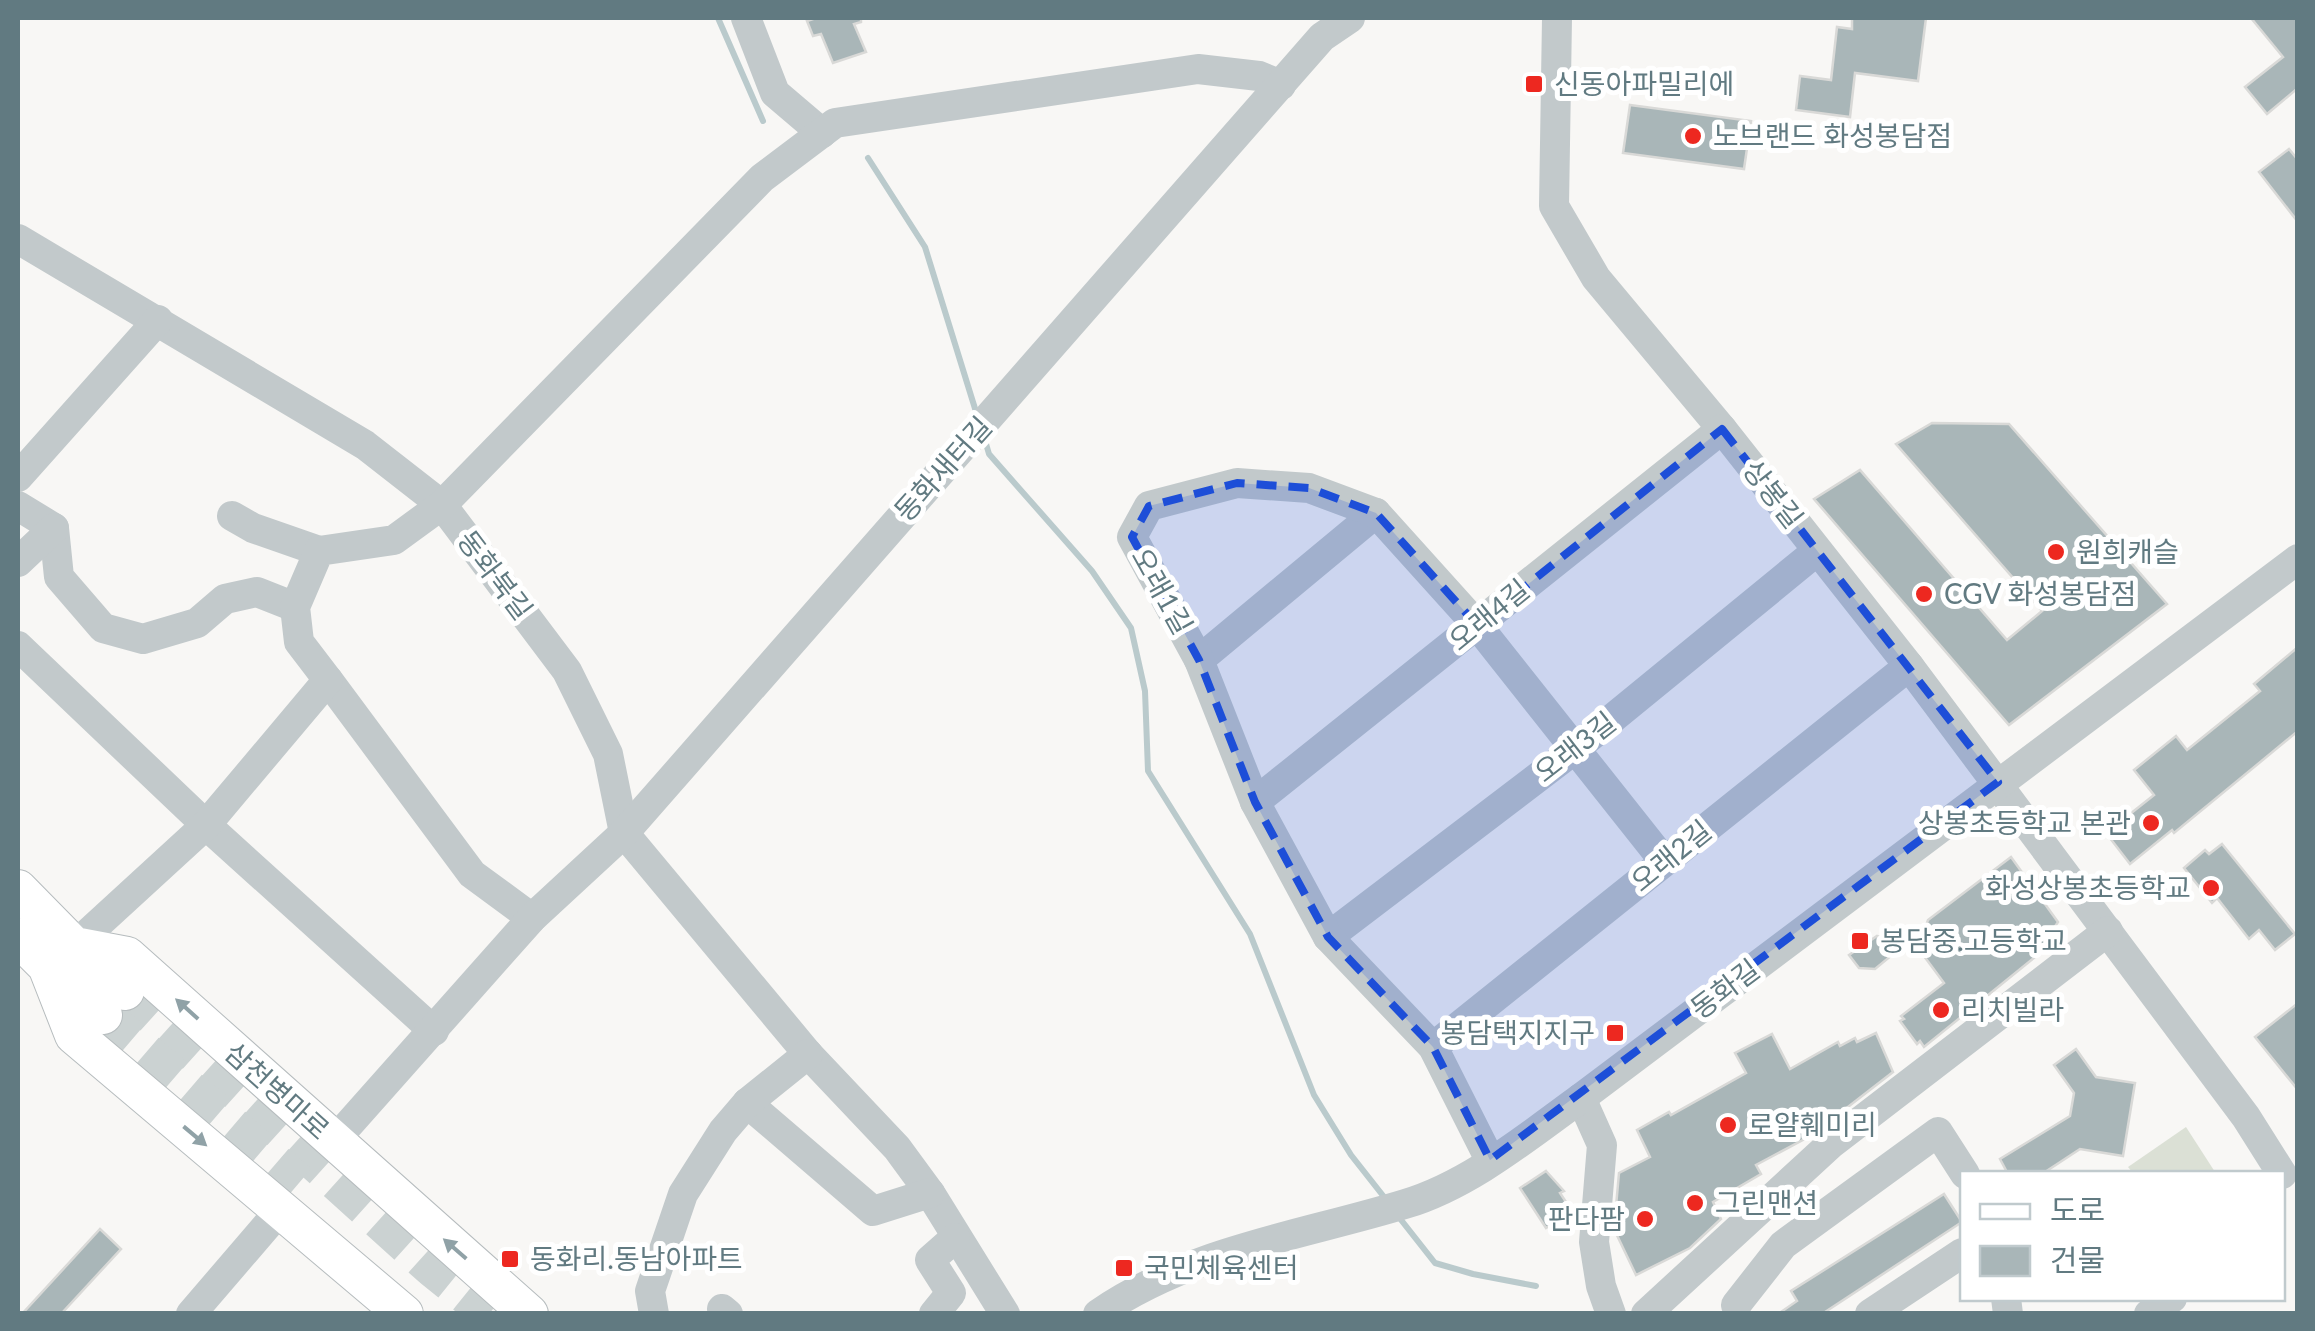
<svg xmlns="http://www.w3.org/2000/svg" width="2315" height="1331" viewBox="0 0 2315 1331" font-family="Lato,'Noto Sans KR',sans-serif">
  <rect width="100%" height="100%" fill="#f8f7f5"/>
  <path fill="#dbe0d5" d="M2186,1127L2215,1172L2133,1173L2128,1167Z"/>
  <g fill="none" stroke-linecap="round" stroke-linejoin="round">
    <g stroke="#bacacc" stroke-width="6">
      <path d="M718,18L763,121"/>
      <path d="M868,158L925,247L977,415"/>
      <path d="M984,437L989,454L1092,571L1131,628L1145,691L1148,771L1250,934L1314,1095L1351,1155L1388,1202"/>
      <path d="M1398,1216L1435,1263L1473,1274L1536,1286"/>
    </g>
  </g>
  <g fill="#a9b6b8" stroke="#d9d9d7" stroke-width="2.5">
    <path d="M816,18H861V22L854,24L866,52L833,63L821,34L813,36L807,21Z"/>
    <path d="M1852,18H1926L1918,81L1855,73L1850,117L1796,110L1800,76L1831,80L1837,27L1852,29Z"/>
    <path d="M2251,18H2298V88L2267,114L2245,87L2283,57Z"/>
    <path d="M1630,105L1751,121L1744,169L1623,153Z"/>
    <path d="M2289,149L2298,160V222L2259,172Z"/>
    <path d="M1932,423L2009,424L2167,604L2009,725L1814,499L1860,470L2007,640L2042,611L1896,444Z"/>
    <path d="M2298,647V731L2174,833L2172,830L2130,864L2106,833L2154,795L2134,770L2176,736L2187,750L2260,691L2254,684Z"/>
    <path d="M2222,844L2295,934L2275,950L2259,930L2249,939L2217,898L2212,903L2184,868L2205,850L2209,854Z"/>
    <path d="M2011,857L2058,922L2052,931L2056,940L1924,1047L1920,1041L1917,1044L1900,1021L1904,1019L1901,1016L1944,983L1918,948L1928,920Z"/>
    <path d="M1877,936L1903,946L1875,969L1859,968L1849,955Z"/>
    <path d="M2298,1003V1090L2255,1037Z"/>
    <path d="M1876,1033L1893,1072L1844,1110L1818,1123L1821,1128L1814,1134L1756,1165L1761,1174L1713,1202L1721,1219L1690,1248L1636,1275L1614,1229L1619,1173L1650,1157L1637,1130L1669,1112L1671,1115L1746,1073L1735,1053L1772,1034L1790,1069L1838,1042L1840,1046L1855,1038L1857,1042Z"/>
    <path d="M2076,1049L2096,1077L2135,1083L2123,1156L2080,1149L2042,1174H2008L2000,1159L2070,1116L2074,1093L2054,1065Z"/>
    <path d="M1546,1171L1564,1191L1560,1193L1572,1211L1546,1228L1520,1188Z"/>
    <path d="M1944,1194L1962,1222L1822,1314H1778L1797,1301L1791,1291Z"/>
    <path d="M100,1229L121,1249L61,1314H22Z"/>
  </g>
  <g fill="none" stroke-linecap="round" stroke-linejoin="round">
    <g stroke="#cbd2d2" stroke-width="38" stroke-dasharray="38 19" stroke-linecap="butt">
      <path d="M125,991L432,1268L489,1314"/>
      <path d="M103,1015L299,1183"/>
    </g>
    <defs>
      <g id="major">
        <path d="M18,889L74,946L127,956L529,1314"/>
        <path d="M18,937L47,966L74,1035L404,1314"/>
        <path d="M74,946L125,991"/>
        <path d="M53,971L103,1015"/>
      </g>
    </defs>
    <use href="#major" stroke="#b6bcbe" stroke-width="40"/>
    <g stroke="#c2c9cb" stroke-width="30">
      <path d="M746,18L775,93L822,133"/>
      <path d="M1557,18L1554,206L1596,278L1722,429L1909,666L2246,1117L2282,1174"/>
      <path d="M18,239L365,445L442,505L567,671L608,754L624,833L808,1054L897,1148L930,1193L1005,1314"/>
      <path d="M18,477L158,320"/>
      <path d="M18,506L54,528L59,577L103,628L143,639L197,623L225,599L257,592L295,607"/>
      <path d="M232,516L253,528L319,551"/>
      <path d="M18,562L54,528"/>
      <path d="M18,646L206,825L434,1031"/>
      <path d="M1199,660L1376,513"/>
      <path d="M328,680L472,874L532,918"/>
      <path d="M1255,802L1722,429"/>
      <path d="M1328,937L1575,749L1817,551"/>
      <path d="M74,946L206,825L328,680L299,642L295,607L319,551L394,540L442,505L762,178L835,123L1198,69L1259,76L1281,85"/>
      <path d="M1433,1047L1909,666"/>
      <path d="M1581,1098L1602,1145L1594,1242L1601,1286L1611,1314"/>
      <path d="M747,1103L873,1211L930,1193"/>
      <path d="M334,1141L532,918L624,833L1322,37L1350,18"/>
      <path d="M1490,1160L1433,1047L1328,937L1255,802L1199,660L1132,537L1149,506L1237,483L1309,488L1376,513L1477,625L1664,861"/>
      <path d="M2006,1298L2008,1314"/>
      <path d="M1736,1305L1783,1245L1938,1132L1965,1174"/>
      <path d="M722,1309L728,1314"/>
      <path d="M191,1314L282,1208"/>
      <path d="M654,1314L650,1291L683,1194L723,1131L747,1103L808,1054"/>
      <path d="M934,1314L951,1293L930,1260L955,1238"/>
      <path d="M1098,1314C1191,1250 1300,1236 1405,1204C1469,1185 1527,1137 1581,1098L2298,559"/>
      <path d="M1646,1314L1832,1143L2108,931"/>
      <path d="M1870,1314L1962,1253"/>
      <path d="M2149,1314L2172,1298"/>
    </g>
    <use href="#major" stroke="#fff" stroke-width="38"/>
  </g>
  <defs><path id="oneway-solid" d="M-6-.8H1V-3.2L6.5 0L1 3.2V.8H-6Z" transform="scale(2.5)"/></defs>
  <g fill="#90a2a7">
    <use href="#oneway-solid" transform="translate(187 1009) rotate(-138)"/>
    <use href="#oneway-solid" transform="translate(195 1136) rotate(40)"/>
    <use href="#oneway-solid" transform="translate(455 1249) rotate(-139)"/>
  </g>
  <path fill="#1d4ed8" fill-opacity="0.2" stroke="#1d4ed8" stroke-width="8" stroke-dasharray="20 12" stroke-linejoin="round" d="M1722,429L1998,782L1490,1160L1433,1047L1328,937L1255,802L1199,660L1132,537L1149,506L1237,483L1309,488L1376,513L1477,625Z"/>
  <g fill="#ed2820" stroke="#fff" stroke-width="4">
    <rect x="1524" y="74" width="20" height="20" rx="5"/>
    <circle cx="1693" cy="136" r="10"/>
    <circle cx="2056" cy="552" r="10"/>
    <circle cx="1924" cy="594" r="10"/>
    <circle cx="2151" cy="823" r="10"/>
    <circle cx="2211" cy="888" r="10"/>
    <rect x="1850" y="931" width="20" height="20" rx="5"/>
    <circle cx="1941" cy="1010" r="10"/>
    <rect x="1605" y="1023" width="20" height="20" rx="5"/>
    <circle cx="1728" cy="1125" r="10"/>
    <circle cx="1695" cy="1203" r="10"/>
    <circle cx="1645" cy="1219" r="10"/>
    <rect x="500" y="1249" width="20" height="20" rx="5"/>
    <rect x="1114" y="1258" width="20" height="20" rx="5"/>
  </g>
  <g text-anchor="middle" stroke-width="10" stroke-linejoin="round" paint-order="stroke">
    <g font-size="28" fill="#617a81" stroke="#fff" text-anchor="start">
      <text x="1554" y="94">신동아파밀리에</text>
      <text x="1713" y="146">노브랜드 화성봉담점</text>
      <text x="2076" y="562">원희캐슬</text>
      <text x="1944" y="604">CGV 화성봉담점</text>
      <text x="2131" y="833" text-anchor="end">상봉초등학교 본관</text>
      <text x="2191" y="898" text-anchor="end">화성상봉초등학교</text>
      <text x="1880" y="951">봉담중.고등학교</text>
      <text x="1961" y="1020">리치빌라</text>
      <text x="1595" y="1043" text-anchor="end">봉담택지지구</text>
      <text x="1748" y="1135">로얄훼미리</text>
      <text x="1715" y="1213">그린맨션</text>
      <text x="1625" y="1229" text-anchor="end">판다팜</text>
      <text x="530" y="1269">동화리.동남아파트</text>
      <text x="1144" y="1278">국민체육센터</text>
    </g>
    <g font-size="28" fill="#617a81" stroke="#fff">
      <text transform="translate(943 469) rotate(-48)" y="10">동화새터길</text>
      <text transform="translate(1773 494) rotate(52)" y="10">상봉길</text>
      <text transform="translate(495 575) rotate(53)" y="10">동화북길</text>
      <text transform="translate(1162 591) rotate(61)" y="10">오래1길</text>
      <text transform="translate(1489 615) rotate(-39)" y="10">오래4길</text>
      <text transform="translate(1575 747) rotate(-38)" y="10">오래3길</text>
      <text transform="translate(1671 856) rotate(-39)" y="10">오래2길</text>
      <text transform="translate(1725 989) rotate(-37)" y="10">동화길</text>
      <text transform="translate(277 1091) rotate(42)" y="10">삼천병마로</text>
    </g>
  </g>
  <rect width="2315" height="1331" fill="none" stroke="#617a81" stroke-width="40"/>
  <rect x="1960" y="1171" width="325" height="130" fill="#ffffff" stroke="#c0cacd" stroke-width="2.5"/>
  <rect x="1980" y="1204" width="50" height="15" fill="#ffffff" stroke="#c0cacd" stroke-width="2.5"/>
  <text x="2050" y="1221" font-size="30" fill="#617a81">도로</text>
  <rect x="1980" y="1246" width="50" height="30" fill="#a9b6b8" stroke="#c0cacd" stroke-width="2.5"/>
  <text x="2050" y="1271" font-size="30" fill="#617a81">건물</text>
</svg>
